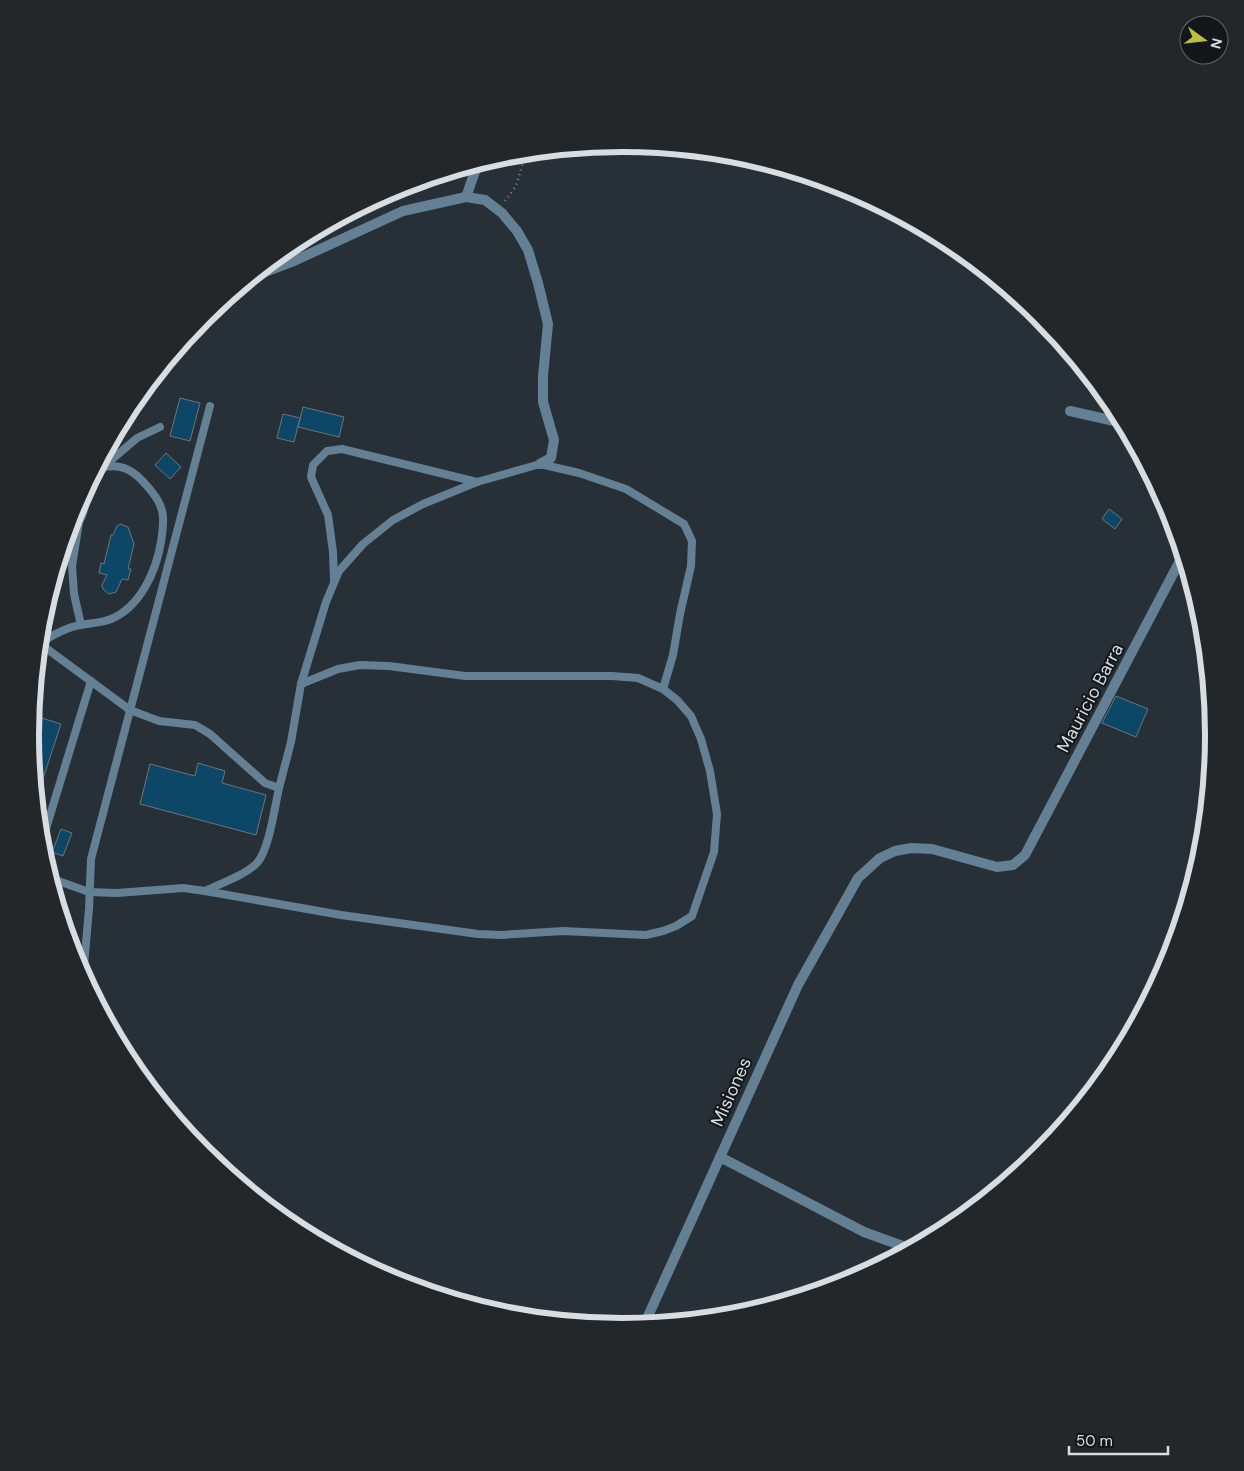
<svg xmlns="http://www.w3.org/2000/svg" width="1244" height="1471" viewBox="0 0 1244 1471" font-family="'DM Sans',sans-serif">
  <rect width="100%" height="100%" fill="#273036"/>
  <g fill="#0d4768" stroke="#6b757c">
    <path d="M180,398L200,403L190,441L170,436Z"/>
    <path d="M303,407L344,417L339,437L298,427Z"/>
    <path d="M283,414L300,418L294,442L277,438Z"/>
    <path d="M166,453L181,467L170,479L155,465Z"/>
    <path d="M1109,509L1122,519L1115,529L1102,519Z"/>
    <path d="M120,524L128,527L134,544L128,569H131L128,580L122,579L116,592L109,594L103,589L102,585L107,575L99,573L101,563L104,564L111,535H113L117,526Z"/>
    <path d="M1116,696L1148,709L1136,737L1102,723Z"/>
    <path d="M32,715L61,724L36,800L30,735Z"/>
    <path d="M198,763L225,771L222,783L266,795L256,835L140,804L150,764L195,776Z"/>
    <path d="M61,829L72,833L63,856L52,852Z"/>
  </g>
  <g fill="none" stroke-linecap="round" stroke-linejoin="round">
    <path stroke="#7b8388" stroke-width="2.5" stroke-dasharray="1 4" stroke-linecap="butt" d="M505,201L516,186L526,153"/>
    <g stroke="#648094" stroke-width="8">
      <path d="M102,468L137,438L160,427"/>
      <path d="M79,522L72,566L74,594L81,625"/>
      <path d="M69,529C85,526 87,495 89,483"/>
      <path d="M334,580L333,552L328,515L311,477L313,465L327,451L342,449L477,482"/>
      <path d="M39,643L130,710L159,721L195,725L210,734L265,783L279,788L291,742L301,684L326,602L339,571L363,544L393,520L423,504L477,482L540,464L579,473L626,489L684,524L692,541L691,566L680,614L673,655L663,689"/>
      <path d="M40,643C52,636 66,627 81,625C92,623 100,623 111,619C140,607 156,572 161,542C164,522 166,509 152,492C144,482 133,469 120,467C113,465 104,467 97,468"/>
      <path d="M41,845L91,681"/>
      <path d="M50,878L89,892L117,893L183,888L205,891L341,915L478,934L502,935L563,931L646,935L663,931L676,926L692,916L714,852L717,814L710,771L701,739L691,716L677,700L663,689L638,678L612,676H465L389,666L360,665L338,669L301,684"/>
      <path d="M205,891C221,883 244,876 257,863C269,850 275,806 279,788"/>
      <path d="M83,977L89,909L91,859L210,406"/>
    </g>
    <g stroke="#648094" stroke-width="10">
      <path d="M466,197L478,163"/>
      <path d="M252,277L294,261L403,211L466,197L485,200L502,213L517,231L528,250L538,283L548,324L543,376V402L554,440L551,458L540,464"/>
      <path d="M1070,411L1123,423"/>
      <path d="M720,1157L864,1232L911,1249"/>
      <path d="M644,1325L798,985L858,878L880,858L895,851L911,848L932,849L997,867L1013,865L1025,855L1183,555"/>
    </g>
  </g>
  <g text-anchor="middle" stroke-width="4" stroke-linejoin="round" paint-order="stroke">
    <g font-size="18" fill="#d7dde1" stroke="#13171a">
      <text transform="translate(1090 698) rotate(-62)" y="6">Mauricio Barra</text>
      <text transform="translate(731 1092) rotate(-66)" y="6">Misiones</text>
    </g>
  </g>
  <path d="M0 0H1244V1471H0ZM39 735a583 583 0 1 1 1166 0a583 583 0 1 1-1166 0Z" fill="#23272a" fill-rule="evenodd"/>
  <path fill="none" stroke="#d7dde1" stroke-width="6" d="M39 735a583 583 0 1 1 1166 0a583 583 0 1 1-1166 0Z"/>
  <g transform="translate(1204 40) rotate(105)"><circle r="24" fill="#13171a" stroke="#61666a"/>
  <path d="M0-4L9 19L0 12L-9 19Z" fill="#bcbf43"/>
  <text y="-8" font-size="14" font-weight="bold" text-anchor="middle" fill="#d7dde1">N</text>
  </g>
  <path d="M1069 1446v8h99v-8" fill="none" stroke="#d7dde1" stroke-width="2.5"/>
  <text x="1076" y="1446" font-size="15" fill="#d7dde1" stroke="#13171a" stroke-width="4" paint-order="stroke">50 m</text>
</svg>
